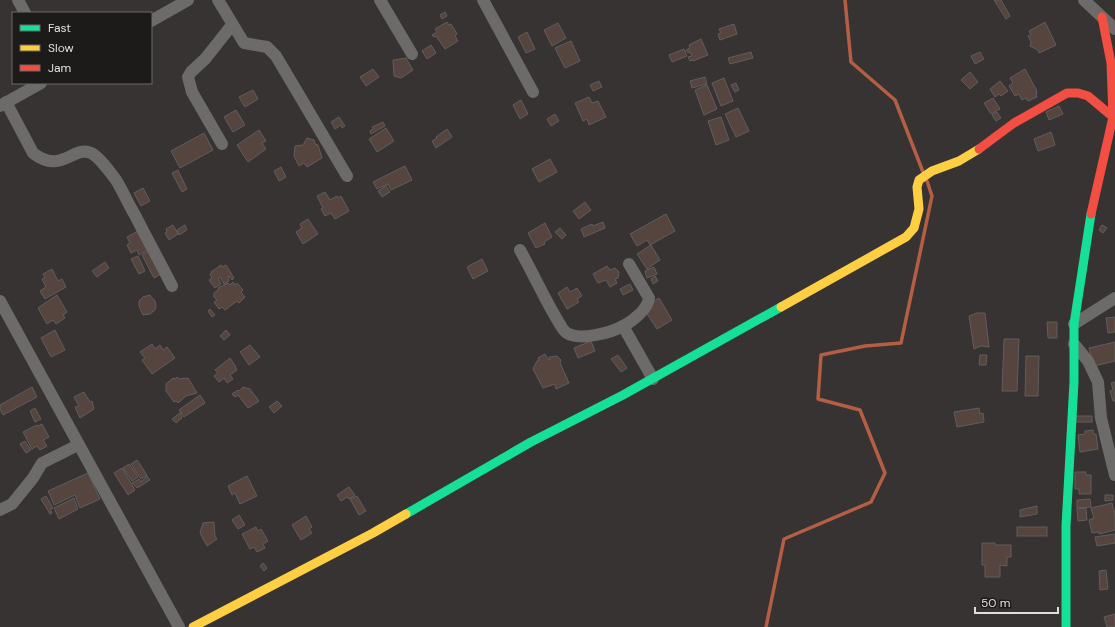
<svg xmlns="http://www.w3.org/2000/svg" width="1115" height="627" viewBox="0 0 1115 627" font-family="'DM Sans',sans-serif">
  <rect width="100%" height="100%" fill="#363332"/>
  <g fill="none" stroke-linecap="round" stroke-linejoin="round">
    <g stroke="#b45e43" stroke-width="3.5">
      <path d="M845,0L851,62L895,100L923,172"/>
      <path d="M766,627L784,539L871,502L885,473L860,410L818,399L821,355L865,346L901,343L932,196L927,181"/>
    </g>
  </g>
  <g fill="#55453e" stroke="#605e5d">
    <path d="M994,0H1001L1010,16L1006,19Z"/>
    <path d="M445,12L447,16L442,19L440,15Z"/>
    <path d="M447,22L449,25L451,24L457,34L455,36L458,41L445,49L436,36L434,37L432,35L437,32L435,29Z"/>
    <path d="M1045,22L1056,45L1039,53L1038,50L1030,46L1031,42L1028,36L1031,35L1029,31Z"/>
    <path d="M558,23L566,38L552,46L544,30Z"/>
    <path d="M734,24L737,34L720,40L718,34L721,33L719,29Z"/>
    <path d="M527,32L535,49L526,53L518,37Z"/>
    <path d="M701,39L708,55L693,61V60L690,61L688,57L692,56L690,52L688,53L686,50L690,48L689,45Z"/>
    <path d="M571,41L580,61L565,68L555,48Z"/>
    <path d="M431,45L436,53L427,59L422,51Z"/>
    <path d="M684,49L687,56L672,62L669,55Z"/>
    <path d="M751,52L753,58L730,64L728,58Z"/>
    <path d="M980,52L984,59L975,64L971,56Z"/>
    <path d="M406,58L413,70L401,78L394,76L393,60Z"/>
    <path d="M373,69L379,77L366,86L360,77Z"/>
    <path d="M1025,69L1037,91L1036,92L1037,94L1036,95L1037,97L1028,101L1026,98L1022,100L1019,94L1015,96L1009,86L1013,83L1010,78Z"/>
    <path d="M970,72L978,82L970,89L961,80Z"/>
    <path d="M705,77L707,84L692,88L690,81Z"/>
    <path d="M724,78L733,101L721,106L712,83Z"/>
    <path d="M599,81L602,87L593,91L590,85Z"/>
    <path d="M1000,81L1008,91L1001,96L999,94L995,97L990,89Z"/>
    <path d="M736,83L739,90L735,92L731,85Z"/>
    <path d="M707,85L717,109L704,115L695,90Z"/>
    <path d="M253,90L258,99L245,107L239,97Z"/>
    <path d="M589,97L592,103L598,101L606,117L589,125L587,119L583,121L575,103Z"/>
    <path d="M993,98L1000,109L991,114L984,103Z"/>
    <path d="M521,100L528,114L520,119L513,105Z"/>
    <path d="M1059,106L1063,114L1049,120L1046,112Z"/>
    <path d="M738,108L749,131L736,137L725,114Z"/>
    <path d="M236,110L245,125L233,132L224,117Z"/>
    <path d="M997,112L1001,118L996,121L992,115Z"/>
    <path d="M555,114L559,121L551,126L547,119Z"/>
    <path d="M339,117L345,126L342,128L341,125L335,129L331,122Z"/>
    <path d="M721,117L729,140L716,145L708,121Z"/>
    <path d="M383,122L385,126L371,134L370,131L373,129L372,127Z"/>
    <path d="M386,128L394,141L377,152L369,139Z"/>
    <path d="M447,129L452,137L436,148L432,141L437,138L436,137Z"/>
    <path d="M259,130L266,141L262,143L266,149L248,162L237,145Z"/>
    <path d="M1051,132L1055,145L1038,151L1034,139Z"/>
    <path d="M204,133L213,150L180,168L171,151Z"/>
    <path d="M307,138L314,140L315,144L318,145L322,158L307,167L304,163L299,166L294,156L295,146L303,145Z"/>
    <path d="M550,159L557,172L539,182L532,169Z"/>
    <path d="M405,166L412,180L391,190L388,184L377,189L373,182Z"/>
    <path d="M281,167L286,177L279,181L274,171Z"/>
    <path d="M178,170L187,189L182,192L172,173Z"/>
    <path d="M386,186L390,192L382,197L378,191Z"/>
    <path d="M143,188L150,201L141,206L134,193Z"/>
    <path d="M325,192L330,200L337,196L338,198L341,196L349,211L335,219L331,213L325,216L321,209L323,208L317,196Z"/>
    <path d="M585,202L591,210L579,219L573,211Z"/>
    <path d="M666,214L675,231L650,245L647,240L637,246L630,234Z"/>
    <path d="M308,219L318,234L303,244L296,232L302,228L300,224Z"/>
    <path d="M603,222L605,228L584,237L581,229L592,224L593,226Z"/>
    <path d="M545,223L552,237L544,242L545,244L536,248L528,233Z"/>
    <path d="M173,225L178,234L169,240L165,233L167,232L166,229Z"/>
    <path d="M185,225L187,230L179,235L177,230Z"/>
    <path d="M1102,225L1107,228L1103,233L1099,230Z"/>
    <path d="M560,228L566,235L562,239L555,232Z"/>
    <path d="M138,231L148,250L139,255L137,250L131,253L127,245L130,243L127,237Z"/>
    <path d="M651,245L660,260L647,269L637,254Z"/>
    <path d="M149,251L161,274L154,278L142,255Z"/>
    <path d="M138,256L145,271L139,274L131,259Z"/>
    <path d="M482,259L488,271L473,279L467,267Z"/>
    <path d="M105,262L109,268L97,277L92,271Z"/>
    <path d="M221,265L222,267L226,265L234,278L232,280L229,276L228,277L229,281L224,284L220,277L218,278L221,284L215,288L209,280L212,278L210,274L212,273L211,272Z"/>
    <path d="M607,266L610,270L615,268L619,272L618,278L615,279L617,283L610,287L606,280L598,283L593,274Z"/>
    <path d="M654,267L657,274L647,278L645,271Z"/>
    <path d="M52,269L58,281L62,279L66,287L45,299L40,291L46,287L42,279L45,278L43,274Z"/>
    <path d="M655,276L658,281L653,284L651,279Z"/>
    <path d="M233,282L235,285L237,283L243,290L241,292L245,297L239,303L237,301L225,310L222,307L219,309L214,302L217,300L214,297V293L219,289L218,288L228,283L230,285Z"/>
    <path d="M630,284L633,290L623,295L620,289Z"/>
    <path d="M567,287L570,292L577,288L582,296L577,299L579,302L567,309L558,293Z"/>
    <path d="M57,295L67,312L63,315L65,318L56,324L53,320L47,324L38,308Z"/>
    <path d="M150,295L155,301L156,306L155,310L150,314L143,315L139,306V301L143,297Z"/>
    <path d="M659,298L672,320L657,329L643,308Z"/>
    <path d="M210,309L215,315L212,317L208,311Z"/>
    <path d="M977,313H985L989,347L981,346L974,349L969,316Z"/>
    <path d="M1115,317V332L1108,333L1106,318Z"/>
    <path d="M1047,322H1057V338H1048Z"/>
    <path d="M55,330L65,350L51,357L41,338Z"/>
    <path d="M226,330L230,335L224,340L220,336Z"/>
    <path d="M1004,339H1019L1017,391H1002Z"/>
    <path d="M591,341L595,351L578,358L574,348Z"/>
    <path d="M1115,342V361L1094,366L1089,348Z"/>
    <path d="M152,344L155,349L160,345L163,350L167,347L175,358L152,374L142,360L145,358L140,352Z"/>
    <path d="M250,345L260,357L249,365L240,352Z"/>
    <path d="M545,354L548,359L550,360L549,357L557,356L561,360L560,363L569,383L556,389L555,384L543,388L533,369L537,361L539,360L538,358Z"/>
    <path d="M618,355L627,368L621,372L611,359Z"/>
    <path d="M980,355H987L986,365H979Z"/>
    <path d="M1026,356H1039L1038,396H1025Z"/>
    <path d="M230,358L236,367H235L237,370L230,375L233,379L227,383L224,378L219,382L214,376L218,373L215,370Z"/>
    <path d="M177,377L179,379L188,378L197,393L186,396L178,403L176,401L174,402L166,391V384L173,378L175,379Z"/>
    <path d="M1115,382V401H1113L1110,391L1113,390L1111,383Z"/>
    <path d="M32,387L37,397L3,415L0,409V405Z"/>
    <path d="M243,387L250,389L259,401L248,408L238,395L235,397L232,394L238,390L239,391Z"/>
    <path d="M84,392L90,402L92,401L94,409L80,418L75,407L79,406L74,397Z"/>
    <path d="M200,395L205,403L184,417L179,410Z"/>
    <path d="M277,401L282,406L274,413L269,407Z"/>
    <path d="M35,408L41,419L35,422L30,411Z"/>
    <path d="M979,408L980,414L983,413L984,422L957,427L954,412Z"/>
    <path d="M180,413L182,418L176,423L172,419Z"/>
    <rect x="1076" y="416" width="16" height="6"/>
    <path d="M42,424L49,437L43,440L47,446L40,450L37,446L32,449L23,432L37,425L38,426Z"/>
    <path d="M1093,430V434H1096L1098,449L1080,452L1078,435L1085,434V431Z"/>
    <path d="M25,441L31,450L26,453L20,444Z"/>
    <path d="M137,460L147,475L141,479L131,464Z"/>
    <path d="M129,464L138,477L132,481L123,468Z"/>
    <path d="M122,468L135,490L128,495L114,473Z"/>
    <path d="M1075,472H1086V475H1091V494H1079V489H1075Z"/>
    <path d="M88,473L100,499L80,508L75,495L54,505L48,491Z"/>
    <path d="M147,476L150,480L137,488L132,483L139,479L141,482Z"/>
    <path d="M247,476L257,496L240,504L235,493L232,495L228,486Z"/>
    <path d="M349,487L355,495L349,499L347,497L341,501L337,495Z"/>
    <path d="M1105,495H1113V500L1105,501Z"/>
    <path d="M46,496L53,508L50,509L52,513L50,514L41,499Z"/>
    <path d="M357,496L366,511L359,515L350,499Z"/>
    <path d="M74,498L78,509L59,519L54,508Z"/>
    <path d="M1090,499L1091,507L1077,508V500Z"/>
    <path d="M1112,503L1115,515V530L1099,534V532L1092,533L1089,520L1094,518L1091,508Z"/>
    <path d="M1037,506V514L1020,517V510Z"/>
    <path d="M1086,508L1087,520L1078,521L1077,509Z"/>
    <path d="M239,515L245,525L238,529L232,520Z"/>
    <path d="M306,516L312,527L309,529L312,533L301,540L292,525Z"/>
    <path d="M214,522L215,536L217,539L207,546L200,533L203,523Z"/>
    <path d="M256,527L258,531L261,529L268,541L263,544L265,548L257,552L254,547L250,549L242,534Z"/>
    <rect x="1017" y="527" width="30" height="9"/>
    <path d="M1115,534V543L1097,546L1095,537Z"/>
    <path d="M982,543H995V545H1011V557H1007V566L1000,565V577H985V565H982Z"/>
    <path d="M263,563L267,568L264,571L260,566Z"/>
    <path d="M1106,570L1108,589L1100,590L1099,571Z"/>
    <path d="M1115,614V627H1107L1104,617Z"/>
  </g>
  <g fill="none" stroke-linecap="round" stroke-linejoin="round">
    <g stroke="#6d6b6a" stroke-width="12">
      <path d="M18,0L25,13"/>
      <path d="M218,0L244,43L267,47L276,56L347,176"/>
      <path d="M380,0L412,54"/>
      <path d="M483,0L533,92"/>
      <path d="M1084,0L1115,29"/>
      <path d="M151,21L188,0"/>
      <path d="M6,102L33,153C61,175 73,145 91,153C98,156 111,173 116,180C123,191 128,204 135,215C147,239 160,262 172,286"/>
      <path d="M0,106L41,83"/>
      <path d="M222,144L192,92L188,77L191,72L205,59L232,25"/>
      <path d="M520,250C533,273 544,298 558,321C560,324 563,331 567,333C579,341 611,333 623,326C633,321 648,309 649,298L629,264"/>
      <path d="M0,301L179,627"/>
      <path d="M1074,324L1115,298"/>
      <path d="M623,326L653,379"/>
      <path d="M1074,344L1088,361L1098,382L1101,418L1115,475"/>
      <path d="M0,510L12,504L33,478L42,463L78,445"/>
    </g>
    <g stroke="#16e098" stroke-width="9">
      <path d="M406,514L531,442L623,395L781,307"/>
      <path d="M1066,627V526L1074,382V324L1091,214"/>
    </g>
    <g stroke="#ffcf43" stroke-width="9">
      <path d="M781,307L906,237L914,228L919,209L917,187L919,180L932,171L959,161L979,149"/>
      <path d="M193,627L373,533L406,514"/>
    </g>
    <g stroke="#f24e42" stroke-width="9">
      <path d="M979,149L1014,123L1067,93H1078L1088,96L1113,117"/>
      <path d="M1091,214L1113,117L1111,63L1102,17"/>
    </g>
  </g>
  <rect x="12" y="12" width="140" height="72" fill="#1d1b1a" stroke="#6b6968"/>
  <rect x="20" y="25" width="20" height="6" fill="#16e098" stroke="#6b6968"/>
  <text x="48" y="32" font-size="12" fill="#e0dddc">Fast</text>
  <rect x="20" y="45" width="20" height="6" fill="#ffcf43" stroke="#6b6968"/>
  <text x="48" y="52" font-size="12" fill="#e0dddc">Slow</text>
  <rect x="20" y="65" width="20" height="6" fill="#f24e42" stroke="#6b6968"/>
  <text x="48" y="72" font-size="12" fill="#e0dddc">Jam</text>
  <path d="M975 607v6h83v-6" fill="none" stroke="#e0dddc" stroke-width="2"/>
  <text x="981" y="607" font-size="12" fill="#e0dddc" stroke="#1d1b1a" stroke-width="3" paint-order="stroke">50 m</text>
</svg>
